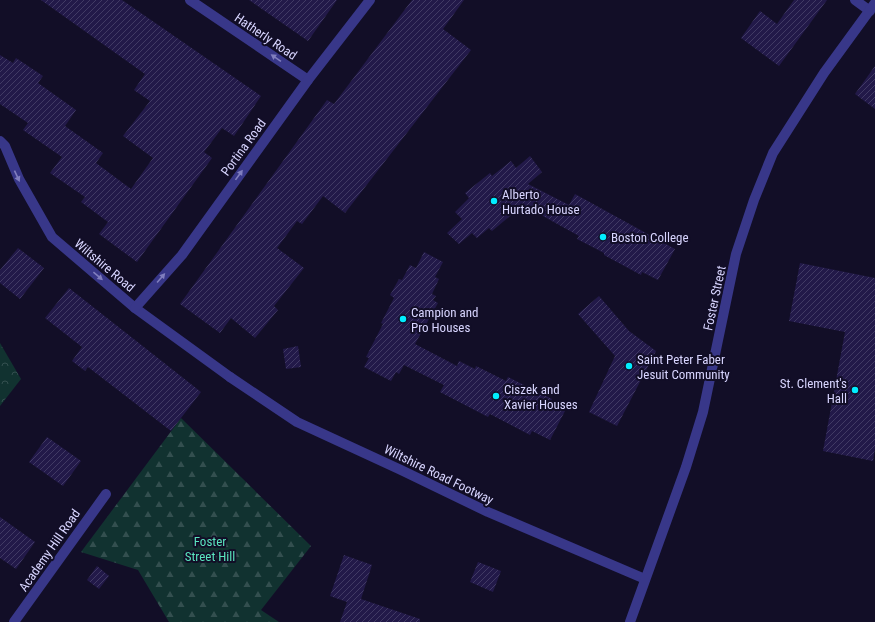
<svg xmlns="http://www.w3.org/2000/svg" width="875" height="622" viewBox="0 0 875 622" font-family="'Roboto Condensed',sans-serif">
  <defs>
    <pattern id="forest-firs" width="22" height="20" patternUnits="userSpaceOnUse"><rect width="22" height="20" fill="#113230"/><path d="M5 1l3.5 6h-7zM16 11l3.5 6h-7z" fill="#334f4f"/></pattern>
    <pattern id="park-crowns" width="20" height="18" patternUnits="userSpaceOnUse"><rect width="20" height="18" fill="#113230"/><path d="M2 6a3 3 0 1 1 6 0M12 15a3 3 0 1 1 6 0" fill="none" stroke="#334f4f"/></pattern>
    <pattern id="building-hatch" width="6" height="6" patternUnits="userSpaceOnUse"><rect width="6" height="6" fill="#221949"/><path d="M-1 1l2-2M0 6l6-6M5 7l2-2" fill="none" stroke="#413a64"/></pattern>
  </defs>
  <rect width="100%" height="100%" fill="#120e27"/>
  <path fill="url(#forest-firs)" d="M181,418L311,546L261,610L279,622H169L138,570L81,552Z"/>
  <path fill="url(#park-crowns)" d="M0,343L21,379L0,406Z"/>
  <g fill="url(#building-hatch)">
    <path d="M41,0H122L261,96L234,136L222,128L204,152L212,158L137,262L99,234L108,222L81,202L85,197L50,173L62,157L23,130L28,123L0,104V55L13,63L16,58L43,76L38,83L76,110L65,126L103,153L96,163L131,189L153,158L123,136L150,101L134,90L145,74Z"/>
    <path d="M249,0H337L308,41Z"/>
    <path d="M412,0H464L443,29L471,50L345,213L323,196L302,224L297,221L277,248L304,268L274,306L278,310L255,338L231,318L220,333L180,304L327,100L334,104Z"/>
    <path d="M794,0H827L779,66L741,38L760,11L777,24Z"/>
    <path d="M875,66V109L855,94Z"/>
    <path d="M530,156L542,172L528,184L569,205L575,194L675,249L658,280L642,272L641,275L604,255V253L577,239L579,236L523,205L492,231L489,228L477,238L472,233L459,244L447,233L462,219L455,212L469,198L465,193L490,173L492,176L511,161L516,168Z"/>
    <path d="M18,248L44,268L20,299L0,283V270Z"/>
    <path d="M424,252L443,262L435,277L439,279L432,294L436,296L433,300L438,303L415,344L457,366L459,361L475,369L476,366L506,381L508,377L552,399L550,402L565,411L550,440L532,431L530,435L490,414L488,417L440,392L444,385L404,365L399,374L396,372L391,381L364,367L369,358L366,357L383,324L381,323L394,298L390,295L399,279L402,280L410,265L416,268Z"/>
    <path d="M800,263L875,278V448L873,461L823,451L845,332L789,321Z"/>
    <path d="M69,288L201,392L171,431L88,367L85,371L72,361L82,347L45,318Z"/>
    <path d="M599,296L629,331L656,351L617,426L589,412L615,356L578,314Z"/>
    <path d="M298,346L301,367L286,369L283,349Z"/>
    <path d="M47,437L81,461L63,486L29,462Z"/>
    <path d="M0,517L35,542L16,569L0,558Z"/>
    <path d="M344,555L372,565L361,599L420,619V622H340L347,602L330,596Z"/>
    <path d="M478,562L501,571L493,592L470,582Z"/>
    <path d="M97,566L109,576L99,589L87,580Z"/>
  </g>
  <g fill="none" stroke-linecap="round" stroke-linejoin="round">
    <g stroke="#383789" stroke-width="10">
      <path d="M855,0L870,11"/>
      <path d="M230,377L297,422L401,470L488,512L645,579"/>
    </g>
    <g stroke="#383789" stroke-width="10">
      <path d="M190,0L308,80"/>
      <path d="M0,141L5,146L19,179L52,237L135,308L230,377"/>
      <path d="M135,308L182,255L308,80L370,0"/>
      <path d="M14,622L106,494"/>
    </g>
    <path stroke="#383789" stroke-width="10" d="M630,622L686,467L703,412L736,254L754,200L773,153L824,73L875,3"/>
  </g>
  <defs><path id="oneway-solid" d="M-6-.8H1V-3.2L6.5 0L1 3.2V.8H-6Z"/></defs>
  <g fill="#807ebe">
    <use href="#oneway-solid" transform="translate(276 58) rotate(-146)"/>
    <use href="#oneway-solid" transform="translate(239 175) rotate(-54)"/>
    <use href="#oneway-solid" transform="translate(17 176) rotate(65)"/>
    <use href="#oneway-solid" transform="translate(98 276) rotate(40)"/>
    <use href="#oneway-solid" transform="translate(161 278) rotate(-49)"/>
  </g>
  <g fill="#01edff" stroke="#120e27" stroke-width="1.5">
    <circle cx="494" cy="201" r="4"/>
    <circle cx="603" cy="237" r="4"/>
    <circle cx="403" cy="319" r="4"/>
    <circle cx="629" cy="366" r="4"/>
    <circle cx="855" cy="390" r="4"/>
    <circle cx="496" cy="396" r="4"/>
  </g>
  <g text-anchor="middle" stroke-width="4" stroke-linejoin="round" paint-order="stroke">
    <g font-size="13" fill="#d8d5ff" stroke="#120e27">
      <text transform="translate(266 36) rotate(34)" y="5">Hatherly Road</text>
      <text transform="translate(243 147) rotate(-54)" y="5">Portina Road</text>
      <text transform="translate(105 265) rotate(40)" y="5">Wiltshire Road</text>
      <text transform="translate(714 298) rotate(-78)" y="5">Foster Street</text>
      <text transform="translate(439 474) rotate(26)" y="5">Wiltshire Road Footway</text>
      <text transform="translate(49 550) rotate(-55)" y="5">Academy Hill Road</text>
    </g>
    <g font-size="13" fill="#d8d5ff" stroke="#120e27" text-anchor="start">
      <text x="502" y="199">Alberto<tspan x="502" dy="15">Hurtado House</tspan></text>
      <text x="611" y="242">Boston College</text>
      <text x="411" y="317">Campion and<tspan x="411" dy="15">Pro Houses</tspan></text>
      <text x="637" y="364">Saint Peter Faber<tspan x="637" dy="15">Jesuit Community</tspan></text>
      <text x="847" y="388" text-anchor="end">St. Clement's<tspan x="847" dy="15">Hall</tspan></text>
      <text x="504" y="394">Ciszek and<tspan x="504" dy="15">Xavier Houses</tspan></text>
    </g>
    <g font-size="13" fill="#5ae5bf" stroke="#120e27">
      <text x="210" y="546">Foster<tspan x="210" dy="15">Street Hill</tspan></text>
    </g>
  </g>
</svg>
